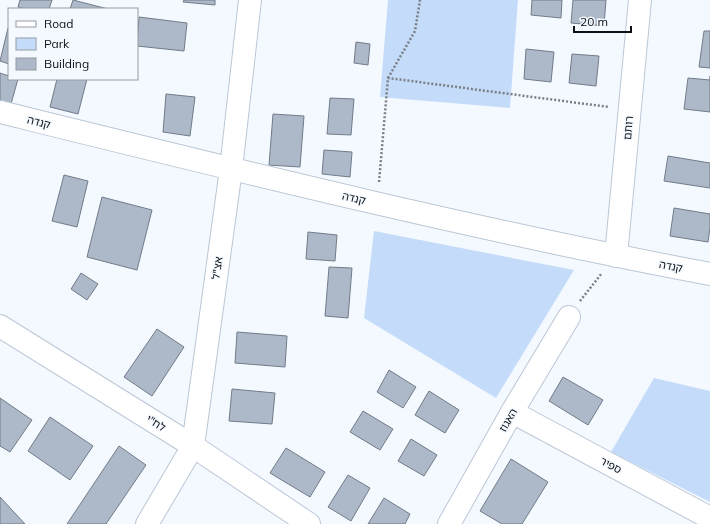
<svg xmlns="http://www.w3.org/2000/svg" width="710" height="524" viewBox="0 0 710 524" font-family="Mulish,'Noto Sans Hebrew',sans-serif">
  <rect width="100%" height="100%" fill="#f4f9ff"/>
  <g fill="#c5dbfa">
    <path d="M388,0H518L510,108L380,97Z"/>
    <path d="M374,231L574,270L496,398L364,318Z"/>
    <path d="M654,378L710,391V502L611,452Z"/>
  </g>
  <g fill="#adb9c8" stroke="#717b89">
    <path d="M20,0H52L49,9H25L18,7Z"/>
    <path d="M73,0L108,9H70Z"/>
    <path d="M184,0H215V5L183,2Z"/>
    <path d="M532,0H562L561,18L531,15Z"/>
    <path d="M573,0H606L604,26L571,23Z"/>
    <path d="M139,17L187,23L184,51L137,46Z"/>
    <path d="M8,28H9V64L0,61Z"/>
    <path d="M704,31H710V68L699,67Z"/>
    <path d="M356,42L370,44L368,65L354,63Z"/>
    <path d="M526,49L554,52L551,82L524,79Z"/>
    <path d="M572,54L599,56L596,86L569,83Z"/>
    <path d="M0,73L9,76V79H18L11,104L0,101Z"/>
    <path d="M710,76V112L684,109L688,78L710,80Z"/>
    <path d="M57,79H87L78,114L50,107Z"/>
    <path d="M166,94L195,97L190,136L163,132Z"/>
    <path d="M330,98L354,99L351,135L327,134Z"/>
    <path d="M273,114L304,116L300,167L269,165Z"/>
    <path d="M324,150L352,152L350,177L322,174Z"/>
    <path d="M668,156L710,163V188L664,181Z"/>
    <path d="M64,175L88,181L77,227L52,221Z"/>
    <path d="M102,197L152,210L137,270L87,257Z"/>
    <path d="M674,208L710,214V228L708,242L670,236Z"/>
    <path d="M308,232L337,235L335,261L306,259Z"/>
    <path d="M329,267L352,268L348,318L325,316Z"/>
    <path d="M81,273L98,284L87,300L71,289Z"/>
    <path d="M157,329L184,347L152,396L124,377Z"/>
    <path d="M237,332L287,336L285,367L235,363Z"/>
    <path d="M389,370L416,387L403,408L377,392Z"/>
    <path d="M563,377L603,400L588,425L549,401Z"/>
    <path d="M232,389L275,393L272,424L229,421Z"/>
    <path d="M429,391L459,410L445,433L415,415Z"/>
    <path d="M0,398L32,420L10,452L0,446Z"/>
    <path d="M363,411L393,429L380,450L350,432Z"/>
    <path d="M50,417L93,446L70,480L28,451Z"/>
    <path d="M411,439L437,455L424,476L398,461Z"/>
    <path d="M119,446L146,465L106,524H67Z"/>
    <path d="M286,448L325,472L310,497L270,473Z"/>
    <path d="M511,459L548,482L522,524H502L480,511Z"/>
    <path d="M348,475L370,488L351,521L328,507Z"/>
    <path d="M0,497L25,524H0Z"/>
    <path d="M384,498L410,514L405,524H368Z"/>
  </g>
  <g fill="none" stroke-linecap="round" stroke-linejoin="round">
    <defs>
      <g id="minor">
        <path d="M0,112C235,170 471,229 710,274"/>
        <path d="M616,256L640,0"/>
        <path d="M0,326L193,446L309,524"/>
        <path d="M512,412L710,518"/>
        <path d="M147,524L193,446L231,169L250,0"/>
        <path d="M449,524L512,412L569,317"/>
      </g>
    </defs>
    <use href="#minor" stroke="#bbc7d6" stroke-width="24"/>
    <g stroke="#7a7f84" stroke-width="2.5" stroke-dasharray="2 2" stroke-linecap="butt">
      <path d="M388,78L415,31L420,0"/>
      <path d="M379,182L388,78L609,107"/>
      <path d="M580,301L602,273"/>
    </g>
    <use href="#minor" stroke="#fff" stroke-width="22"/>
  </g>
  <g text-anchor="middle" stroke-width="3" stroke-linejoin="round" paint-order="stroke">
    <g font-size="11" fill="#0c1015" stroke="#f4f9ff">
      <text transform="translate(39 122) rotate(14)" y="4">קנדה</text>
      <text transform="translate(628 128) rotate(-85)" y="4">רותם</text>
      <text transform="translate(354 198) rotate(13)" y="4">קנדה</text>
      <text transform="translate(671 266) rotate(11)" y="4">קנדה</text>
      <text transform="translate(217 268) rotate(-82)" y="4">אצ"ל</text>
      <text transform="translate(508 420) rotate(-60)" y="4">האגוז</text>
      <text transform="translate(156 423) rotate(32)" y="4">לח"י</text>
      <text transform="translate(611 465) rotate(28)" y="4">ספיר</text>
    </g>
  </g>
  <rect x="8" y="8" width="130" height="72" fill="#f4f9ff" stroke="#979ca1"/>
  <rect x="16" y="21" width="20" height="6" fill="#ffffff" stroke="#979ca1"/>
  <text x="44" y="28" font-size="12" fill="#0c1015">Road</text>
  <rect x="16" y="38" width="20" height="12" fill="#c5dbfa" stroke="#979ca1"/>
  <text x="44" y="48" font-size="12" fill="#0c1015">Park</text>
  <rect x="16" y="58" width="20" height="12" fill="#adb9c8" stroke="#979ca1"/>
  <text x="44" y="68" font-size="12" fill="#0c1015">Building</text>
  <path d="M574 26v6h57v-6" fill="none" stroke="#0c1015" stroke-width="2"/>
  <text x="580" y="26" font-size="12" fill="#0c1015" stroke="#f4f9ff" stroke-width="3" paint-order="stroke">20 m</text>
</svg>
